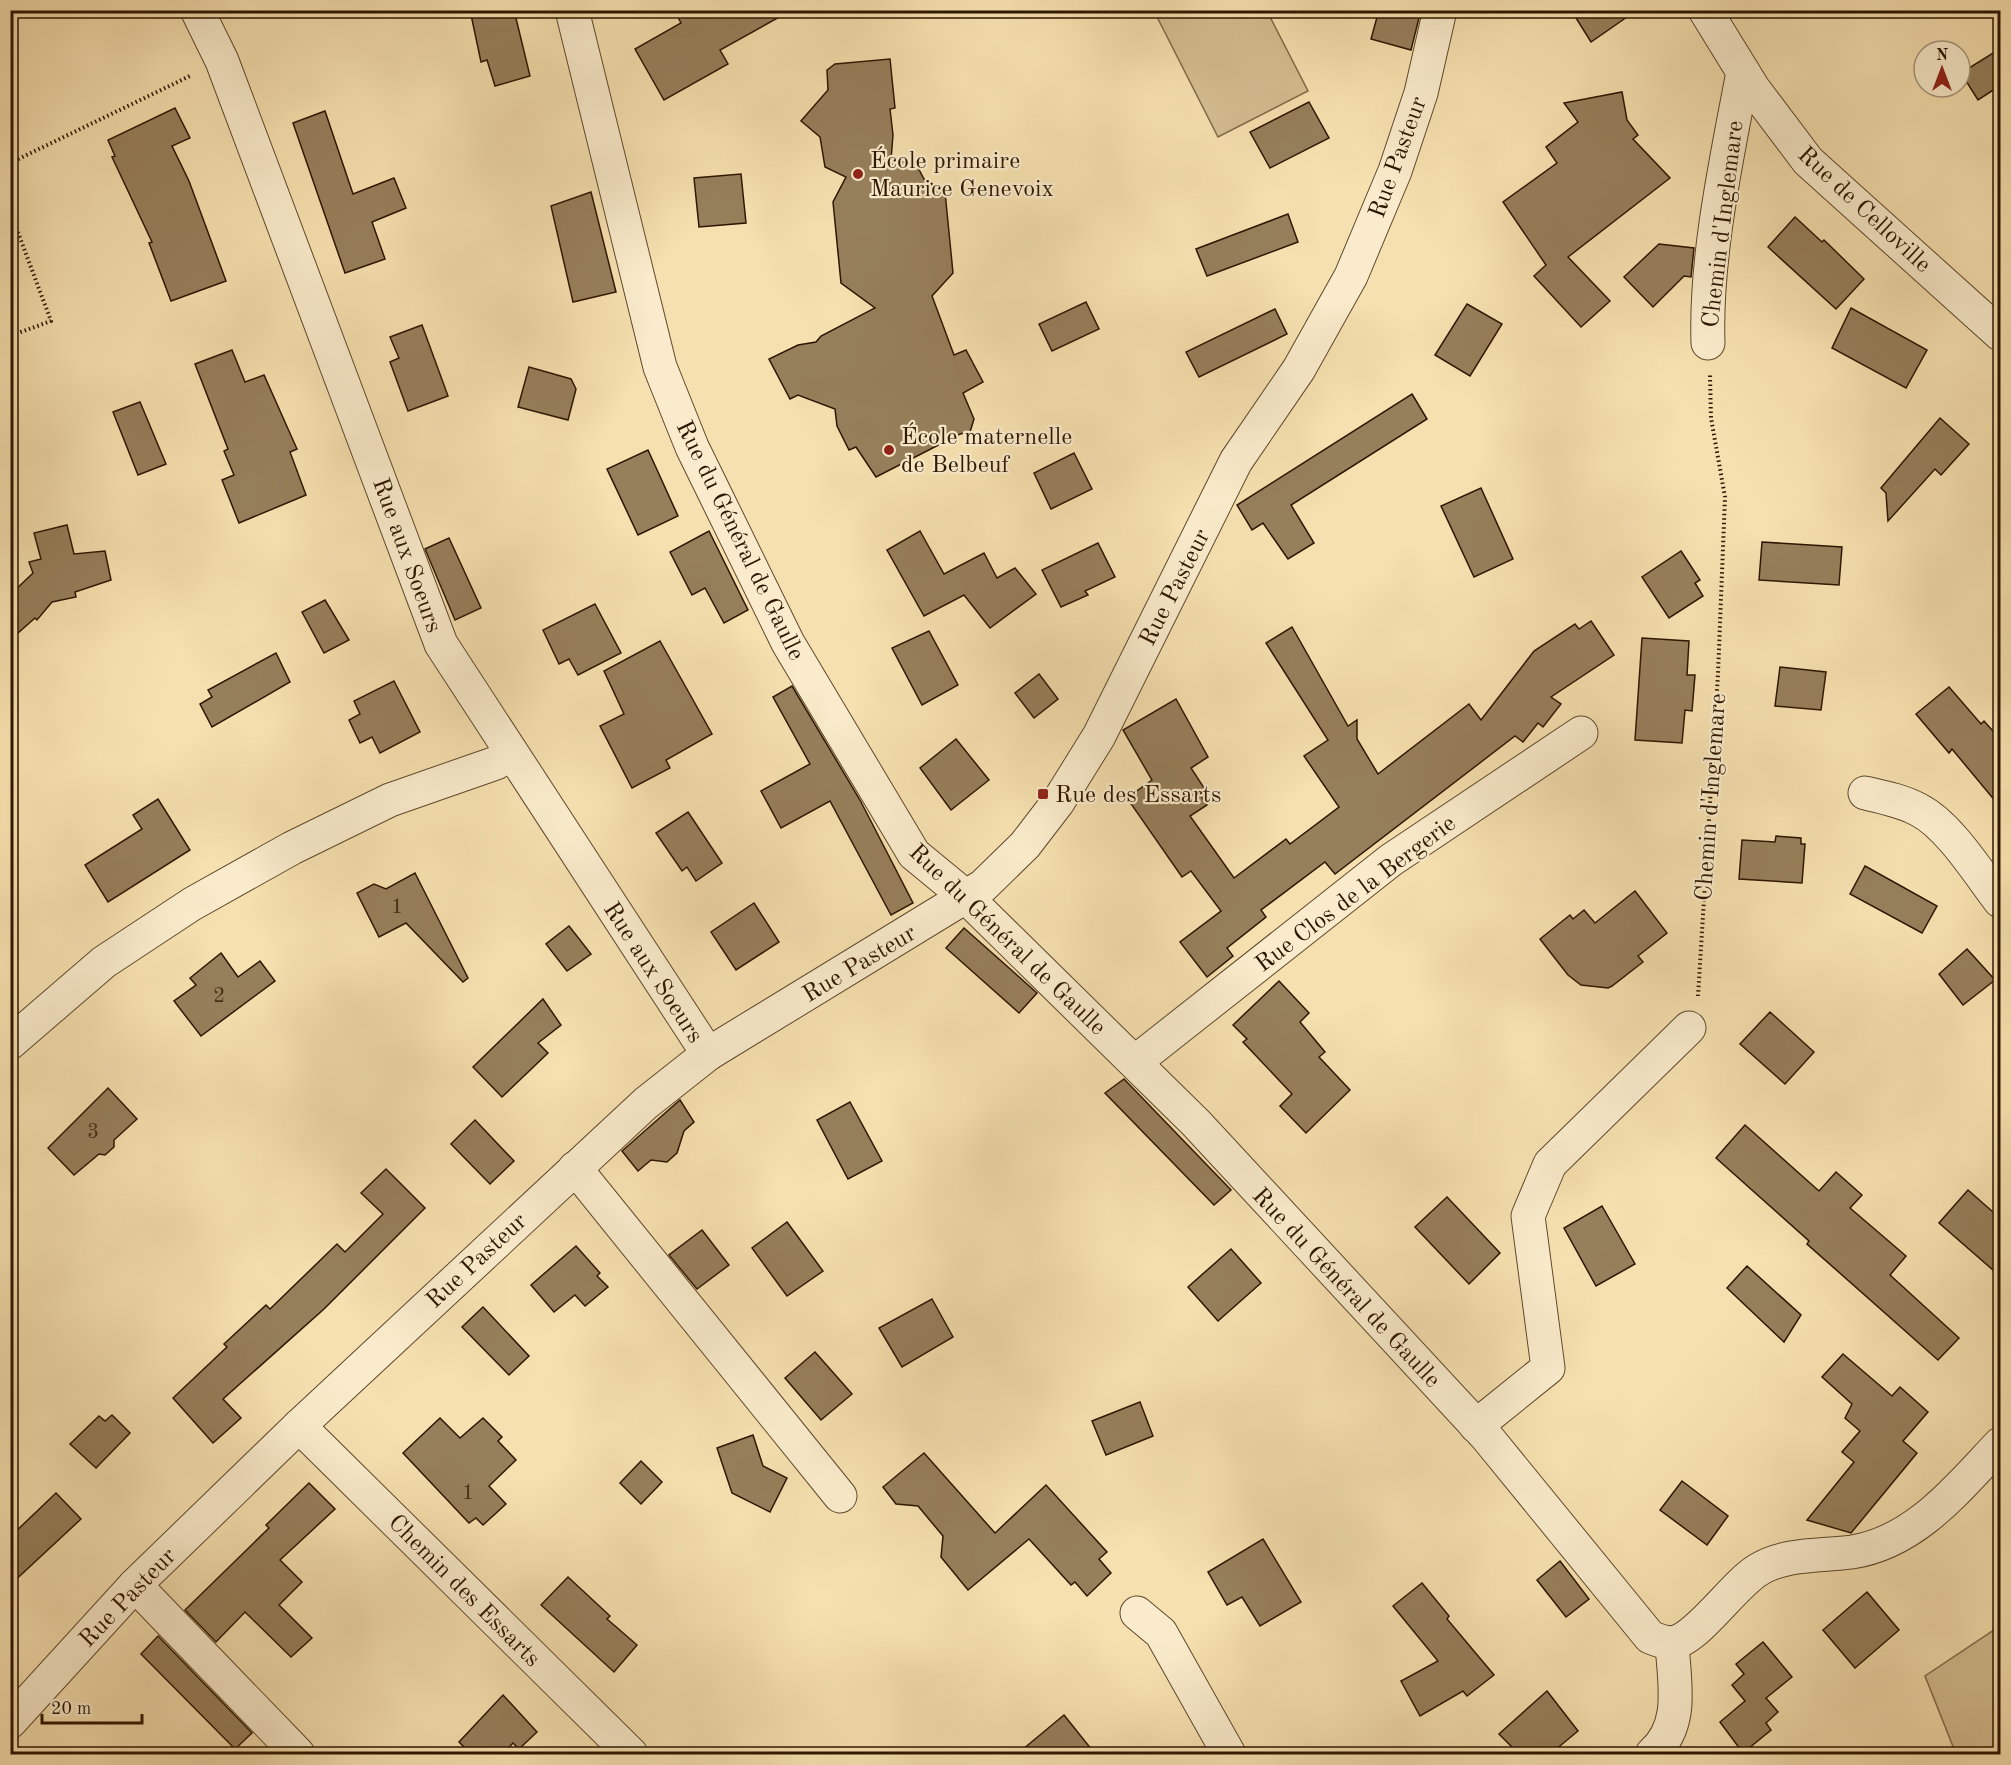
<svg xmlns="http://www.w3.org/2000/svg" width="2011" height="1765" viewBox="0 0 2011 1765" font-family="'Old Standard TT',serif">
  <rect width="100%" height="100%" fill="#f6e0af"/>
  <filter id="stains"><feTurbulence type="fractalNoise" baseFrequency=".00333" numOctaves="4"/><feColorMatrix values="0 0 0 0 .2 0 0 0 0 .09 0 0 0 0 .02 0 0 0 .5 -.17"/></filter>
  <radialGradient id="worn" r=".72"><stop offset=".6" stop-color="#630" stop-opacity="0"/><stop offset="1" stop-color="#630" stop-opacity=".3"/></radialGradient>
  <g fill="#d4be91" stroke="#806a48" stroke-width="1.5">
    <path d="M1154,11H1267L1308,91L1218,137Z"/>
    <path d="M2000,1626V1754H1956L1925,1676Z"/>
  </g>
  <g fill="#967f5b" stroke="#2d1600" stroke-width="1.5">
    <path d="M470,10H514L530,76L495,86L487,60L481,62Z"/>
    <path d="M674,10H792L720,50L728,64L664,100L635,49L681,23Z"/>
    <path d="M1379,10H1421L1411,50L1371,39Z"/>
    <path d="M1571,10H1637L1591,42Z"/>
    <path d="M2001,48V85L1978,100L1961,73Z"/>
    <path d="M890,59L895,108L890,109L893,135L891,160L916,164L924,179L945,192L953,273L932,296L954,355L966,350L983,382L963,393L974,419L970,432L960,434L876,477L856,447L849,450L837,426L835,409L798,395L790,399L769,359L798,345L816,342L821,336L875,308L841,283L833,202L846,177L825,167L820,137L801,121L828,90L827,70L835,64Z"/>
    <path d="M1622,92L1627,120L1638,135L1633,139L1670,178L1568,257L1610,301L1581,327L1534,276L1546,265L1503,202L1557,163L1546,147L1578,122L1564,103Z"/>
    <path d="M1309,102L1329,138L1270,168L1250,132Z"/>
    <path d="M175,108L190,138L172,146L189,181L226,281L171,301L149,243L152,242L112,157L115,156L108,140Z"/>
    <path d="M325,111L353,194L394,178L406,208L372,222L385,259L345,273L293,123Z"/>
    <path d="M741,174L746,223L699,227L694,178Z"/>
    <path d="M591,192L616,292L573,302L551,206Z"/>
    <path d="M1288,214L1298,242L1207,276L1196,249Z"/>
    <path d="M1795,217L1822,242L1824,240L1864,279L1836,309L1768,247Z"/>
    <path d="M1659,244L1694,248L1691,277L1684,276L1653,307L1624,277Z"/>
    <path d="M1086,302L1099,329L1052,351L1039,324Z"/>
    <path d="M1467,304L1502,324L1470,376L1435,355Z"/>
    <path d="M1851,308L1927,350L1906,388L1832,348Z"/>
    <path d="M1275,309L1287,334L1199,377L1186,352Z"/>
    <path d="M422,325L448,396L408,411L390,362L399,358L390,337Z"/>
    <path d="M232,350L245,382L264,375L297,449L290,452L306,495L239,523L222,480L234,475L224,451L228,449L195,364Z"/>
    <path d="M529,367L571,379L576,389L568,420L518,407Z"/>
    <path d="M1412,394L1427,419L1291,505L1314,543L1288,559L1263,523L1252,530L1237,505Z"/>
    <path d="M140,402L166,464L138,475L113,412Z"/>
    <path d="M1940,418L1969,444L1941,475L1935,469L1888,521L1886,493L1881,488Z"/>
    <path d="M648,450L678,516L638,535L607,469Z"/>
    <path d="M1074,453L1092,489L1051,509L1034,473Z"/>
    <path d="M1481,488L1513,559L1474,577L1441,506Z"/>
    <path d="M67,525L74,554L105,551L111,580L75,592L76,597L52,602L37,620L35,618L10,640V595L33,573L29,562L41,559L34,533Z"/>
    <path d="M709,531L748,610L724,623L705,588L692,595L670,552Z"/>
    <path d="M920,531L944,574L984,553L997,578L1015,568L1036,594L990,628L964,595L924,616L887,550Z"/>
    <path d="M449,538L481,608L455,620L425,549Z"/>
    <path d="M1762,542L1842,547L1839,585L1759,580Z"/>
    <path d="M1098,543L1115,577L1085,591L1088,595L1061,607L1042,570Z"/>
    <path d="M1681,551L1700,580L1695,583L1703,596L1669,618L1642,577Z"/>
    <path d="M325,600L349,640L324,653L302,612Z"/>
    <path d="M595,604L621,653L578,675L569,659L559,664L543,630Z"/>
    <path d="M1591,621L1614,655L1551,697L1561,704L1543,727L1538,723L1523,742L1515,736L1335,874L1325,862L1261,910L1266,917L1227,948L1233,956L1207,977L1180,942L1221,911L1191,871L1182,877L1127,798L1152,780L1123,730L1176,699L1208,757L1191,768L1208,794L1202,798L1207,805L1190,816L1234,878L1286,839L1290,844L1339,807L1304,756L1328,740L1266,643L1292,627L1348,726L1357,720V739L1378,774L1469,704L1481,720L1534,651L1575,624L1579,629Z"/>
    <path d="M929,631L958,685L922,705L892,648Z"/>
    <path d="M1642,638L1689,641L1687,675H1695L1692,711L1685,710L1682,743L1635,740Z"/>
    <path d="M660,641L712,734L666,760L670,768L632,788L600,726L624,714L604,671Z"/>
    <path d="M276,653L290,682L212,727L200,704L212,697L208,690Z"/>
    <path d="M1780,667L1826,672L1821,710L1775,706Z"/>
    <path d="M1039,674L1058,699L1034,718L1015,693Z"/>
    <path d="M394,681L420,732L380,753L372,737L360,743L349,720L360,714L354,701Z"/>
    <path d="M792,686L860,800L913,903L891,915L830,801L781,828L761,791L810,764L773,697Z"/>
    <path d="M1949,687L1981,724L1984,721L2001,740V808L1952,749L1949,753L1916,714Z"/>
    <path d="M956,739L989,780L951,810L920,768Z"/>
    <path d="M158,799L190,850L108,902L85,865L142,829L133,815Z"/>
    <path d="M688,812L722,863L696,881L687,867L682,871L656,833Z"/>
    <path d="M1776,836L1801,838V844H1805L1802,883L1739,879L1742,840L1775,842Z"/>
    <path d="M1865,866L1937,906L1922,933L1850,894Z"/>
    <path d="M415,873L468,978L463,982L406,923L379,937L357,893L374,884L386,889Z"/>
    <path d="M1635,891L1667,933L1638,956L1643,962L1612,986L1608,988L1581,985L1568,975L1540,939L1570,915L1573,919L1584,910L1595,923Z"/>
    <path d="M754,903L779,942L736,970L711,932Z"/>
    <path d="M569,926L591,954L567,971L546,944Z"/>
    <path d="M964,928L1037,993L1019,1013L946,948Z"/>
    <path d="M1967,949L1995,980L1963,1005L1939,974Z"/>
    <path d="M221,953L238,977L260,961L275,981L201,1036L174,1001L196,985L190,978Z"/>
    <path d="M1279,981L1309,1013L1300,1022L1325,1052L1319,1057L1350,1090L1306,1133L1280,1106L1292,1094L1243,1042L1247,1039L1233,1025Z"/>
    <path d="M543,999L561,1025L538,1043L548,1053L502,1097L473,1067Z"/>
    <path d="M1770,1012L1814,1052L1785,1084L1740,1044Z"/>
    <path d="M1124,1079L1231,1190L1214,1205L1105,1093Z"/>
    <path d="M108,1088L137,1119L114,1140V1147L105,1155L99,1154L74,1175L48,1148Z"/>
    <path d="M680,1100L694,1122L684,1131L677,1153L667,1162L651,1160L638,1171L622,1151Z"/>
    <path d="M850,1102L882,1161L848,1179L817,1120Z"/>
    <path d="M475,1120L514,1161L490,1184L451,1144Z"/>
    <path d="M1745,1125L1819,1191L1836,1172L1862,1195L1850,1208L1906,1256L1890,1275L1959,1338L1938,1360L1807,1244L1809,1241L1716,1158Z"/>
    <path d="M386,1169L425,1208L324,1309L223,1399L241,1418L213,1443L173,1398L227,1347L224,1344L266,1305L270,1309L337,1244L345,1252L383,1214L361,1193Z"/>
    <path d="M1968,1190L2001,1219V1277L1939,1223Z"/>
    <path d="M1447,1197L1500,1253L1469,1284L1415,1227Z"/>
    <path d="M1602,1206L1635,1264L1596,1286L1564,1228Z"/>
    <path d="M787,1222L823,1271L787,1296L752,1248Z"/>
    <path d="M702,1230L729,1265L697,1289L669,1255Z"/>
    <path d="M576,1246L600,1273L597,1276L608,1287L585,1306L575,1295L554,1312L531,1285Z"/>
    <path d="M1231,1249L1261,1283L1218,1321L1188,1287Z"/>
    <path d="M1747,1266L1801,1315L1784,1342L1727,1288Z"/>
    <path d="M932,1299L953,1337L902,1367L879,1328Z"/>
    <path d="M483,1307L529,1356L509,1375L462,1327Z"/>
    <path d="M815,1352L852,1394L821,1420L785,1378Z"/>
    <path d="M1843,1354L1892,1396L1900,1387L1928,1412L1903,1441L1917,1453L1851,1533L1807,1520L1854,1462L1842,1452L1860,1431L1845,1418L1852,1404L1822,1377Z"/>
    <path d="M1140,1402L1153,1436L1106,1455L1092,1421Z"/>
    <path d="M112,1415L130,1433L96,1468L70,1444L99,1416L105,1421Z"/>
    <path d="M440,1418L460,1438L483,1418L502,1437L498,1441L516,1460L489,1486L506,1504L483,1525L476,1518L469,1523L403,1453Z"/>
    <path d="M753,1435L763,1466L787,1478L770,1512L732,1493L717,1448Z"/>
    <path d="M924,1453L995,1533L1046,1485L1107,1552L1099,1559L1111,1573L1087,1596L1075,1582L1071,1585L1029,1539L968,1590L941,1557L943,1536L918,1506L896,1504L883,1487Z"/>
    <path d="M641,1461L662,1482L641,1504L620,1483Z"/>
    <path d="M1682,1481L1728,1516L1707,1545L1660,1510Z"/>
    <path d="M309,1483L335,1509L280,1560L302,1582L279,1605L312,1638L291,1657L245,1612L216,1642L185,1610L269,1528L266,1525Z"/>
    <path d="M56,1493L81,1519L10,1585V1537Z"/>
    <path d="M1263,1539L1301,1602L1260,1626L1242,1597L1227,1605L1208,1572Z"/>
    <path d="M1560,1561L1589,1599L1566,1617L1537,1580Z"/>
    <path d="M568,1577L610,1616L607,1619L637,1645L614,1672L541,1605Z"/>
    <path d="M1422,1583L1449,1616L1447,1619L1494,1675L1467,1696L1463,1691L1420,1716L1401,1681L1438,1661L1393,1606Z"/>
    <path d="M1867,1592L1899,1630L1855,1668L1823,1630Z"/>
    <path d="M158,1636L252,1733L235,1749L141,1654Z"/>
    <path d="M1763,1642L1792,1677L1766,1698L1778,1712L1766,1723L1771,1730L1743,1753L1720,1722L1745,1701L1732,1685L1744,1674L1736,1664Z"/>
    <path d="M1547,1691L1578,1731L1549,1755H1520L1499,1734Z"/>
    <path d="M503,1695L537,1732L519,1749L513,1743L502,1755H472L459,1742Z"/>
    <path d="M1064,1715L1096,1755H1016Z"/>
  </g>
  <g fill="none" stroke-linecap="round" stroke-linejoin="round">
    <defs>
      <g id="minor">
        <path d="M197,10L222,61L441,644L708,1054"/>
        <path d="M572,10L660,367L692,447L788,643L914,854L965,896L1196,1123L1486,1436L1650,1637C1657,1640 1664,1643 1672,1643C1697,1640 1733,1585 1758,1570C1785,1553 1821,1556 1852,1552C1916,1542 1958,1488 2000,1444"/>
        <path d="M1705,10L1753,88L1808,161L2000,334"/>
        <path d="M1708,343C1705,257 1727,157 1743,72"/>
        <path d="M1865,793C1883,797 1903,801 1919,810C1950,826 1979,874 2000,901"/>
        <path d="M10,1043L104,962L192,904L292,848L390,800L496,763L511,752"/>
        <path d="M1135,1062L1391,860L1581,733"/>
        <path d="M575,1168L840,1496"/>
        <path d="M299,1426L631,1754"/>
        <path d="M1476,1426L1548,1368L1528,1216L1550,1164L1689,1028"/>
        <path d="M135,1585L298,1754"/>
        <path d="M1137,1613L1161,1633L1229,1754"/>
        <path d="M10,1722L135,1585L299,1426L646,1103L708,1054L983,886L1025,845L1058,802L1099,736L1236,461L1299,369L1351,276L1395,171L1421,93L1440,10"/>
        <path d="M1652,1754C1685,1725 1674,1682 1672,1643"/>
      </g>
    </defs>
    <use href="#minor" stroke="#5f482c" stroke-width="35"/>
    <g stroke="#2d1600" stroke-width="4" stroke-dasharray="1.5 3" stroke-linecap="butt">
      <path d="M10,163L192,75"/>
      <path d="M10,211L51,321L10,336"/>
      <path d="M1698,996L1718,674L1725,497L1711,418L1710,375"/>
    </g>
    <use href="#minor" stroke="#f9ebcb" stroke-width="33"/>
  </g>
  <g fill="#8f2418" stroke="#f9ebcb" stroke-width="2">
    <circle cx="858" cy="174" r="6"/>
    <circle cx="889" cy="450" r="6"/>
    <rect x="1037" y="788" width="12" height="12" rx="3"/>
  </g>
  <g text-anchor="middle" stroke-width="4.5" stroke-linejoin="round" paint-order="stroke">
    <g font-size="21" fill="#473017">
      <text x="397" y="913">1</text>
      <text x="219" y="1002">2</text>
      <text x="93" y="1138">3</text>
      <text x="468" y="1499">1</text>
    </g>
    <g font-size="24" fill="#2d1600" stroke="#f9ebcb">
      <text transform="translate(1397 157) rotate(-70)" y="8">Rue Pasteur</text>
      <text transform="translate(1865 209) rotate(43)" y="8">Rue de Celloville</text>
      <text transform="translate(1722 224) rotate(-83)" y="8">Chemin d'Inglemare</text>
      <text transform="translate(741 540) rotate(64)" y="8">Rue du Général de Gaulle</text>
      <text transform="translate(408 555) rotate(70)" y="8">Rue aux Soeurs</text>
      <text transform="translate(1174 587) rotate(-63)" y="8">Rue Pasteur</text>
      <text transform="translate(1710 797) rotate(-86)" y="8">Chemin d'Inglemare</text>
      <text transform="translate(1355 893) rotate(-37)" y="8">Rue Clos de la Bergerie</text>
      <text transform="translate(1008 939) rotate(44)" y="8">Rue du Général de Gaulle</text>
      <text transform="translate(859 963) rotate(-31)" y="8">Rue Pasteur</text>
      <text transform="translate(654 972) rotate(57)" y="8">Rue aux Soeurs</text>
      <text transform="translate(476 1260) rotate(-43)" y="8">Rue Pasteur</text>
      <text transform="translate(1347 1287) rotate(47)" y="8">Rue du Général de Gaulle</text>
      <text transform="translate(465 1590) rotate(45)" y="8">Chemin des Essarts</text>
      <text transform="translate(127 1597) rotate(-46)" y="8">Rue Pasteur</text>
    </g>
    <g font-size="24" fill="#2d1600" stroke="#f9ebcb" text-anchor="start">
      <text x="870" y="168">École primaire<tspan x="870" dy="28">Maurice Genevoix</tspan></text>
      <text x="901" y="444">École maternelle<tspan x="901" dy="28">de Belbeuf</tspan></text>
      <text x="1055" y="802">Rue des Essarts</text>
    </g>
  </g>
  <rect width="2011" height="1765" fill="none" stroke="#f6e0af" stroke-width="36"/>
  <rect x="12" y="12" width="1987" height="1741" fill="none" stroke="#2d1600" stroke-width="3"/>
  <rect x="18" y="18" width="1975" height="1729" fill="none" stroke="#2d1600" stroke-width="1.5"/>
  <g transform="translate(1942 69)"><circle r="28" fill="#f9ebcb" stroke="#a7967a" stroke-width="1.5"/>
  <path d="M0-4.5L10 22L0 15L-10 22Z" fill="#8f2418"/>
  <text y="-9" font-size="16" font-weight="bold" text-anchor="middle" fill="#2d1600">N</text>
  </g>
  <path d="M42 1714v9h100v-9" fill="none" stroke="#2d1600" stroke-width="3"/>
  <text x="51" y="1714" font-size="18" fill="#2d1600" stroke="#f9ebcb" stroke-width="4.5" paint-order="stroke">20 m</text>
  <rect width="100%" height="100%" filter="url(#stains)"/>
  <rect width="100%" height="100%" fill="url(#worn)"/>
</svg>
